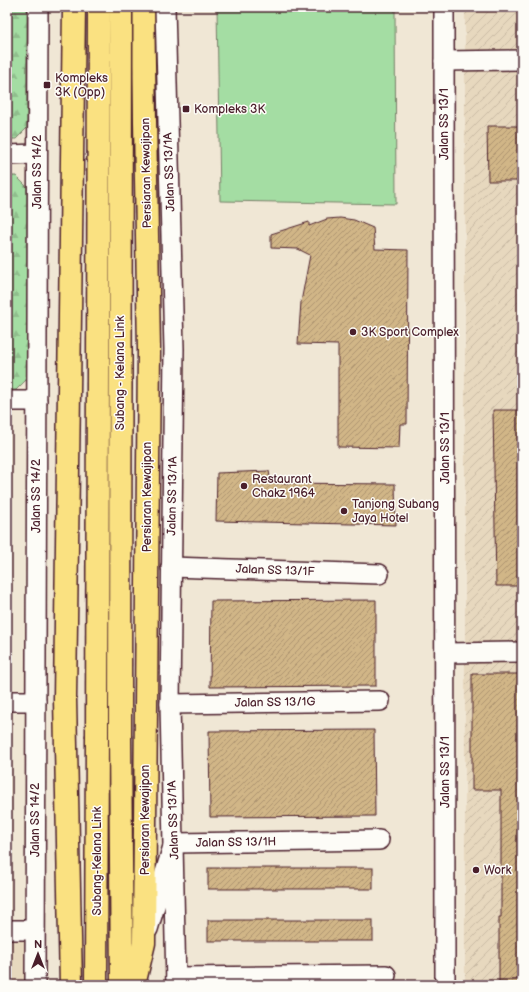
<svg xmlns="http://www.w3.org/2000/svg" width="529" height="992" viewBox="0 0 529 992" font-family="'Balsamiq Sans',sans-serif">
  <defs>
    <pattern id="industrial-furrows" width="10" height="10" patternUnits="userSpaceOnUse"><rect width="10" height="10" fill="#e7d8be"/><path d="M-1 1l2-2M0 10L10 0M9 11l2-2" fill="none" stroke="#c8b9a3"/></pattern>
    <pattern id="forest-firs" width="22" height="20" patternUnits="userSpaceOnUse"><rect width="22" height="20" fill="#a4dda3"/><path d="M5 1l3.5 6h-7zM16 11l3.5 6h-7z" fill="#8fbd8c"/></pattern>
    <pattern id="building-hatch" width="6" height="6" patternUnits="userSpaceOnUse"><rect width="6" height="6" fill="#d1b687"/><path d="M-1 1l2-2M0 6l6-6M5 7l2-2" fill="none" stroke="#ac936f"/></pattern>
  </defs>
  <rect width="100%" height="100%" fill="#f0e7d5"/>
  <filter id="ink" filterUnits="userSpaceOnUse"><feTurbulence type="fractalNoise" baseFrequency=".025" numOctaves="2"/><feDisplacementMap in="SourceGraphic" scale="8" xChannelSelector="R" yChannelSelector="G"/><feConvolveMatrix kernelMatrix="1 2 1 2 8 2 1 2 1" color-interpolation-filters="sRGB"/></filter>
  <g filter="url(#ink)">
    <rect fill="#e7d8be" x="7" y="936" width="22" height="49"/>
    <rect fill="url(#industrial-furrows)" x="465" y="7" width="57" height="978"/>
    <path fill="#a4dda3" stroke="#777e67" d="M217,7H395L396,204L220,201Z"/>
    <g fill="url(#forest-firs)" stroke="#777e67">
      <path d="M7,7H27V128L16,139H8L7,132Z"/>
      <path d="M8,176H16L27,187V379L16,390H7Z"/>
    </g>
    <g fill="url(#building-hatch)" stroke="#4a1f2b">
      <path d="M487,126H522V181H488Z"/>
      <path d="M340,218L354,220L373,228L375,249L408,250L407,424H400L399,448L338,447V345L298,344L301,302L310,255L298,249L271,248V234L309,222V226L327,219Z"/>
      <path d="M493,410H522V586H496Z"/>
      <path d="M269,471L271,483L395,484L396,525L216,521L217,473Z"/>
      <path d="M376,600V686L210,687L211,601Z"/>
      <path d="M472,674H522V985H499V917H501V790H472Z"/>
      <path d="M374,730L375,816L210,817L209,731Z"/>
      <rect x="208" y="868" width="165" height="21"/>
      <rect x="208" y="920" width="165" height="21"/>
    </g>
    <g fill="none" stroke-linecap="round" stroke-linejoin="round">
      <defs>
        <g id="minor">
          <path d="M165,7L174,349L170,704L176,985"/>
          <path d="M444,7L445,985"/>
          <path d="M444,61L522,60"/>
          <path d="M7,155L37,154"/>
          <path d="M7,401H37"/>
          <path d="M171,567L379,574"/>
          <path d="M445,653L522,652"/>
          <path d="M7,701H36"/>
          <path d="M170,704L380,701"/>
          <path d="M148,929L174,843L379,840"/>
          <path d="M7,930H35"/>
          <path d="M176,977L386,975"/>
          <path d="M35,985L38,7"/>
        </g>
        <g id="major">
          <path d="M120,738L122,985"/>
          <path d="M71,985L65,699L74,7"/>
          <path d="M96,985L97,737"/>
          <path d="M134,985L144,943L149,350L143,7"/>
        </g>
      </defs>
      <use href="#minor" stroke="#4a1f2b" stroke-width="22"/>
      <use href="#major" stroke="#4a1f2b" stroke-width="25"/>
      <use href="#minor" stroke="#fdfcf7" stroke-width="19"/>
      <use href="#major" stroke="#fae181" stroke-width="22"/>
      <defs>
        <g id="major-bridge">
          <path d="M97,737L99,7"/>
          <path d="M120,738L121,7"/>
        </g>
      </defs>
      <use href="#major-bridge" stroke="#4a1f2b" stroke-width="25" stroke-linecap="butt"/>
      <use href="#major-bridge" stroke="#fae181" stroke-width="22"/>
    </g>
  </g>
  <g fill="#4a1f2b" stroke="#fdfcf7" stroke-width="1.5">
    <rect x="43" y="81" width="8" height="8" rx="2"/>
    <rect x="182" y="105" width="8" height="8" rx="2"/>
    <circle cx="353" cy="332" r="4"/>
    <circle cx="244" cy="486" r="4"/>
    <circle cx="344" cy="511" r="4"/>
    <circle cx="476" cy="870" r="4"/>
  </g>
  <g text-anchor="middle" stroke-width="3" stroke-linejoin="round" paint-order="stroke">
    <g font-size="12" fill="#4a1f2b" stroke="#fdfcf7" text-anchor="start">
      <text x="55" y="82">Kompleks<tspan x="55" dy="14">3K (Opp)</tspan></text>
      <text x="194" y="113">Kompleks 3K</text>
      <text x="361" y="336">3K Sport Complex</text>
      <text x="252" y="483">Restaurant<tspan x="252" dy="14">Chakz 1964</tspan></text>
      <text x="352" y="508">Tanjong Subang<tspan x="352" dy="14">Jaya Hotel</tspan></text>
      <text x="484" y="874">Work</text>
    </g>
    <g font-size="12" fill="#4a1f2b" stroke="#fdfcf7">
      <text transform="translate(444 124) rotate(-90)" y="4">Jalan SS 13/1</text>
      <text transform="translate(37 172) rotate(-90)" y="4">Jalan SS 14/2</text>
      <text transform="translate(169 172) rotate(-92)" y="4">Jalan SS 13/1A</text>
      <text transform="translate(146 173) rotate(-91)" y="4">Persiaran Kewajipan</text>
      <text transform="translate(120 373) rotate(-90)" y="4">Subang - Kelana Link</text>
      <text transform="translate(445 448) rotate(-90)" y="4">Jalan SS 13/1</text>
      <text transform="translate(36 496) rotate(-90)" y="4">Jalan SS 14/2</text>
      <text transform="translate(172 496) rotate(-89)" y="4">Jalan SS 13/1A</text>
      <text transform="translate(147 497) rotate(-90)" y="4">Persiaran Kewajipan</text>
      <text transform="translate(275 570) rotate(2)" y="4">Jalan SS 13/1F</text>
      <text transform="translate(275 702) rotate(-1)" y="4">Jalan SS 13/1G</text>
      <text transform="translate(445 772) rotate(-90)" y="4">Jalan SS 13/1</text>
      <text transform="translate(35 820) rotate(-90)" y="4">Jalan SS 14/2</text>
      <text transform="translate(145 820) rotate(-90)" y="4">Persiaran Kewajipan</text>
      <text transform="translate(173 820) rotate(-92)" y="4">Jalan SS 13/1A</text>
      <text transform="translate(236 842) rotate(-1)" y="4">Jalan SS 13/1H</text>
      <text transform="translate(97 861) rotate(-90)" y="4">Subang-Kelana Link</text>
    </g>
  </g>
  <rect width="529" height="992" fill="none" stroke="#fdfcf7" stroke-width="24"/>
  <rect x="12" y="12" width="505" height="968" fill="none" stroke="#4a1f2b" stroke-width="1.5" filter="url(#ink)"/>
  <g transform="translate(38 954)" stroke="#fdfcf7" stroke-width="3" paint-order="stroke">
  <path d="M0-3L7 15L0 10L-7 15Z" fill="#4a1f2b"/>
  <text y="-6" font-size="11" font-weight="bold" text-anchor="middle" fill="#4a1f2b">N</text>
  </g>
</svg>
